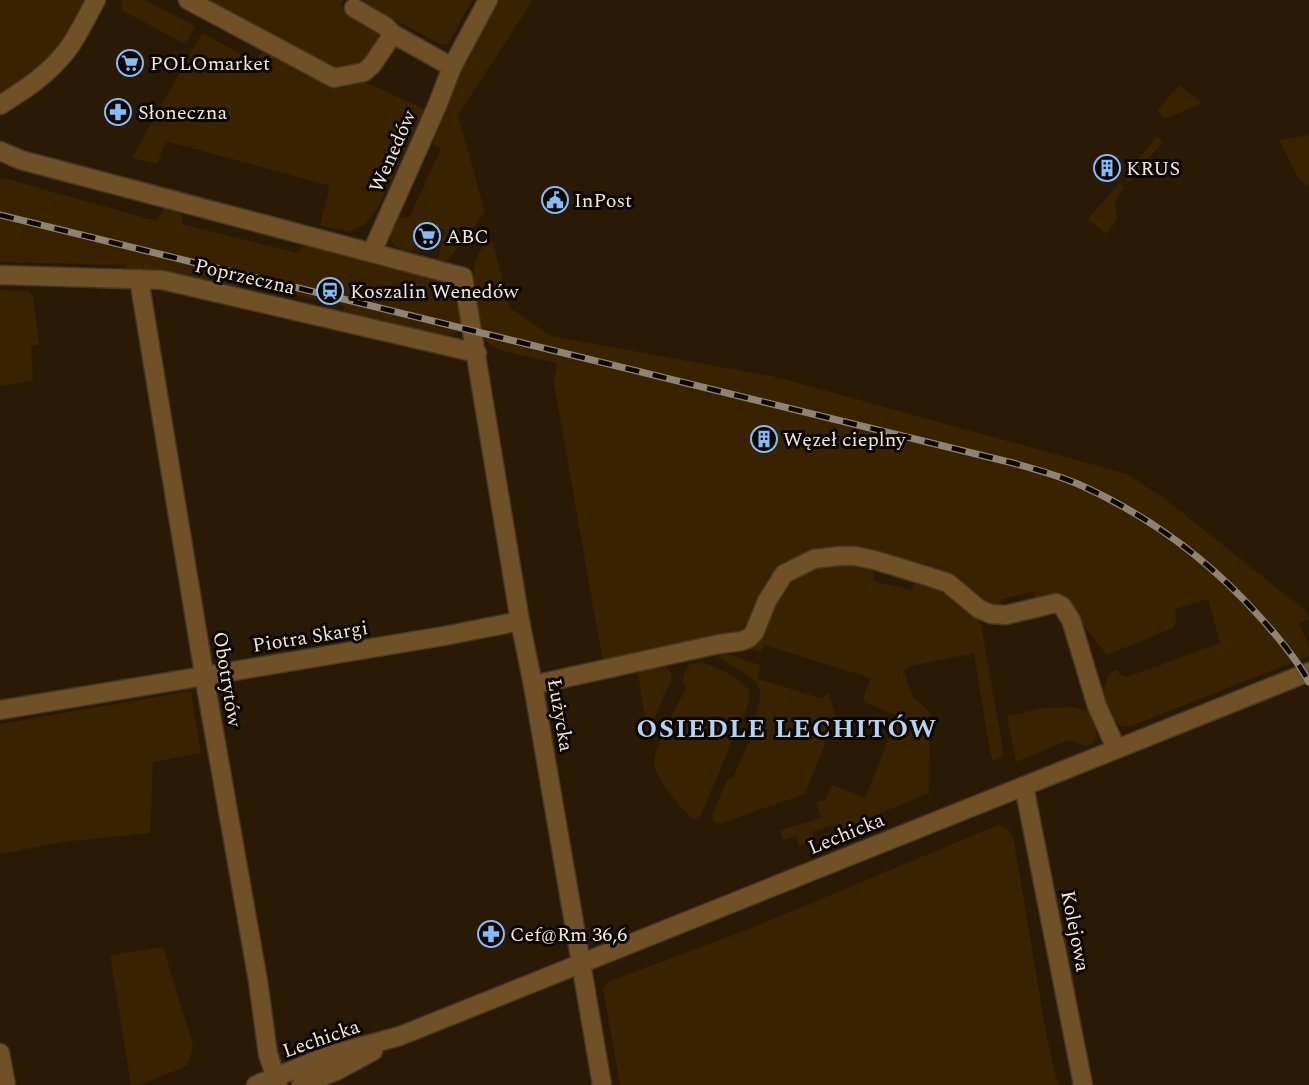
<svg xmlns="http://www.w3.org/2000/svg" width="1309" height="1085" viewBox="0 0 1309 1085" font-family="Spectral,serif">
  <rect width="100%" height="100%" fill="#2a1a05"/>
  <g fill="#392200">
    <path d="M0,0H86C71,26 56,57 31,76C21,83 10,89 0,96Z"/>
    <path d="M119,0H144L195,26L186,42L183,43L122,10L121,6L123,2Z"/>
    <path d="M203,0H343L340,6L378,27C383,52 360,62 342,72Z"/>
    <path d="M358,0H472L448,44L442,45Z"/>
    <path d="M497,0H533L458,115L485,212L450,257L445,263L438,259L445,230L425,222L414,250C402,252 397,250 390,239L397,217L409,218L441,149L432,144L446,112L451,92L467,57Z"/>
    <path d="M202,33L256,62L262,50L333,88H344L354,82H365L424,109L377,209L364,225L348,232L320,225L330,186L166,141L157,164L132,158Z"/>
    <path d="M1179,85L1202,103L1165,119L1157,111Z"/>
    <path d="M1309,135V187L1298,178L1279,140Z"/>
    <path d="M1157,136L1163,141L1130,182L1124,177Z"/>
    <path d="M0,177L156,221L165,207L178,210L182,215V224L298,253L301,248L305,245L400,266L445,284L453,290L456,297L461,320L459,331L453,335L443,336L343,314L344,306L242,282L239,289L153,270H126V265L0,262Z"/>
    <path d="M1119,183L1125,188L1115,201L1117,219L1106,234L1088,219Z"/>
    <path d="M486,242H493L509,307L551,336L776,377L1127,474L1165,499L1306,611L1309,619L1299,623L1309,646V656L1131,726L1122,727C1106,715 1099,696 1107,679C1110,673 1111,671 1118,670L1120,675L1127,677L1220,643L1208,599L1175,609L1177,619L1173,628L1107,655L1071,609L1037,603L1033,592L1001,599V606L993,608L966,590L954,576L932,566L857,546L821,551L782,562L744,633L603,663L554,383L557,363C543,359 499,353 489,344C478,334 472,283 474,267C476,258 480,250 486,242Z"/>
    <path d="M0,290L28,291L33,296L39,344L31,346L33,381L0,386Z"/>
    <path d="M829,564L875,569L873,581L912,590L915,580L951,591L966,606L981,624L1004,756L993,761L990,752L974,653L911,666L904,671L912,696L930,712L929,793L837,831L833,825L812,832L814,840L799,846L796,836L783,840L780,830L821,818L817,802L825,800L832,785L865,798L898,716L866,703L863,699L871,678L764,645L762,652L741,646L776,601L790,578L810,568Z"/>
    <path d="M721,652L760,665L758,679L820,698L829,693L836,718L805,793L799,796L722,823H717L713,820L712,815L727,780L733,778L758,721C753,709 761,704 760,693C759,674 730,668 718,656Z"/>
    <path d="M700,662C720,669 734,674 749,690V701L701,815L697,819L691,818C681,807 657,779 654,765C652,750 678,704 686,688C681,678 683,674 689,665Z"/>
    <path d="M654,665C666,666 673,669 671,681L652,723H649L645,717L637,668Z"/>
    <path d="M191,691L201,753L153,762L150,833L62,842L0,854V724Z"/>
    <path d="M1072,707L1092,712C1094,722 1103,747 1084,745C1079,745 1074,741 1069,740L1016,762L1007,716L1043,708Z"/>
    <path d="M998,825C1008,826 1010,833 1014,841L1045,1027L1056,1078L1061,1085H620L603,988L608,982L754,927Z"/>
    <path d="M163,947L193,1045L187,1066L139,1085H131L110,955Z"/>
  </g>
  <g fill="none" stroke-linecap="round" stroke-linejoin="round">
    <defs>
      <g id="minor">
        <path d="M188,0L334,78L364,72L372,65L393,34L452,67"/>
        <path d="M354,8L385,26L393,34"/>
        <path d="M0,105C26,89 49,74 68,49C79,34 87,16 96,0"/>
        <path d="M0,151L21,160L463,277L520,621L533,685L602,1085"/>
        <path d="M372,252L437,106L452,67L488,0"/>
        <path d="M0,275L162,280L477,353"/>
        <path d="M139,279L208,698L258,981L268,1054L278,1085"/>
        <path d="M533,685L719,644L742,641L749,638L754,633L767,601L784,574L814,559L839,556H855L874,560L927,576L948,583L979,609L991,614L1006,615L1056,603L1062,606L1071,620L1097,706L1116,748"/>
        <path d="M0,710L444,636L520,621"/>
        <path d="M1024,786L1083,1085"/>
        <path d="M0,1053L6,1085"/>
        <path d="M256,1085L327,1056L400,1036L1309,672"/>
        <path d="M301,1085L336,1071L373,1051"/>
      </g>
    </defs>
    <use href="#minor" stroke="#463723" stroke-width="21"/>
    <use href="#minor" stroke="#6f5027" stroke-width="18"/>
    <defs>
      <path id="rail" d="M0,215L1013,463C1035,469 1057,475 1078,484C1148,515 1209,560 1259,616C1278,637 1296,658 1309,682"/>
    </defs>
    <use href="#rail" stroke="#908372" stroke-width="7"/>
    <use href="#rail" stroke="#0d0702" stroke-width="4.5" stroke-dasharray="14" stroke-linecap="butt"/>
  </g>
  <defs>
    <symbol id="supermarket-ring" viewBox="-11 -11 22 22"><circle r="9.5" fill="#0d0702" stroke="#84bcfb" stroke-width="1.5"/><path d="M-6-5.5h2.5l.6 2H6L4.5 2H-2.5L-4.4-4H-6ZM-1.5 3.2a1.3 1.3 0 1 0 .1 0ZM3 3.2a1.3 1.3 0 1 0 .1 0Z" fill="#84bcfb"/></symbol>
    <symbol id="pharmacy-ring" viewBox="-11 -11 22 22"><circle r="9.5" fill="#0d0702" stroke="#84bcfb" stroke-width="1.5"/><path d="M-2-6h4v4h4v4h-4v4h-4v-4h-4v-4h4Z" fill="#84bcfb"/></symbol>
    <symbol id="building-ring" viewBox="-11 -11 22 22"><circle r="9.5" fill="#0d0702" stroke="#84bcfb" stroke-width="1.5"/><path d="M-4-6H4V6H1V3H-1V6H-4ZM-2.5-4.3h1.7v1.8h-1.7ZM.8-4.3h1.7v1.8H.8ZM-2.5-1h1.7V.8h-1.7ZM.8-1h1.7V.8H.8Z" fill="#84bcfb"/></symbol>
    <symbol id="civic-ring" viewBox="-11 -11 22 22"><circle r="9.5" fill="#0d0702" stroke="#84bcfb" stroke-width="1.5"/><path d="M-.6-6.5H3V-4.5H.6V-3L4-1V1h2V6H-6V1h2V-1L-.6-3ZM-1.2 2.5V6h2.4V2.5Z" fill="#84bcfb"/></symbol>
    <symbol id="station-ring" viewBox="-11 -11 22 22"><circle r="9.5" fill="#0d0702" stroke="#84bcfb" stroke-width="1.5"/><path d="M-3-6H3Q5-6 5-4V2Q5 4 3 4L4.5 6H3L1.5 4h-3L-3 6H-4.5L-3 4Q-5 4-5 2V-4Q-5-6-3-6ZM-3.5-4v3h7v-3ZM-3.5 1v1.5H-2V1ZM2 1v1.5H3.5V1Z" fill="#84bcfb"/></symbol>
  </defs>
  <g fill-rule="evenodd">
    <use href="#supermarket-ring" x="115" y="48" width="30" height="30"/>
    <use href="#pharmacy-ring" x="103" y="97" width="30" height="30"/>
    <use href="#building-ring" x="1092" y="153" width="30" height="30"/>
    <use href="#civic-ring" x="540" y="185" width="30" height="30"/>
    <use href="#supermarket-ring" x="412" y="221" width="30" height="30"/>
    <use href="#station-ring" x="315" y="276" width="30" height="30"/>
    <use href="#building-ring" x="749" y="424" width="30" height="30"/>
    <use href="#pharmacy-ring" x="476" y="919" width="30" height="30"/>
  </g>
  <g text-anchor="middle" stroke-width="6" stroke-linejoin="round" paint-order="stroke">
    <g font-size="20" fill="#f1e6d9" stroke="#0d0702" text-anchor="start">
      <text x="150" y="70">POLOmarket</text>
      <text x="138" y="119">Słoneczna</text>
      <text x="1126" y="175">KRUS</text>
      <text x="574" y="207">InPost</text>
      <text x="446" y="243">ABC</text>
      <text x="350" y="298">Koszalin Wenedów</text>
      <text x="783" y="446">Węzeł cieplny</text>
      <text x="510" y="941">Cef@Rm 36,6</text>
    </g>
    <g font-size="20" fill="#f1e6d9" stroke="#0d0702">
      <text transform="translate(392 151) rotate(-66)" y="7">Wenedów</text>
      <text transform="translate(245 276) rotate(13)" y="7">Poprzeczna</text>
      <text transform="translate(310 636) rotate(-9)" y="7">Piotra Skargi</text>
      <text transform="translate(228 679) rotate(81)" y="7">Obotrytów</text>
      <text transform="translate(561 715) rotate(80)" y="7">Łużycka</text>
      <text transform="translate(846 833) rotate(-22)" y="7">Lechicka</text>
      <text transform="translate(1076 931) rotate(79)" y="7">Kolejowa</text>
      <text transform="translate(321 1038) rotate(-19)" y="7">Lechicka</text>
    </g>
    <g font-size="26" font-weight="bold" letter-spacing="1.5" fill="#b3d2f5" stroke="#0d0702">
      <text x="787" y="737">OSIEDLE LECHITÓW</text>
    </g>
  </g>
</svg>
